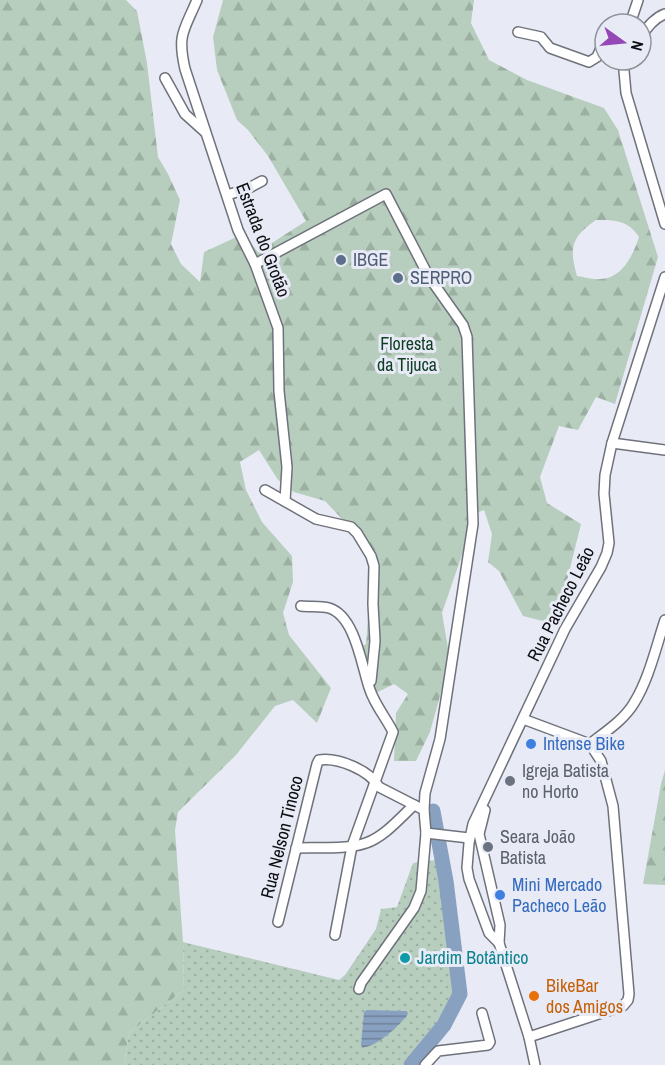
<svg xmlns="http://www.w3.org/2000/svg" width="665" height="1065" viewBox="0 0 665 1065" font-family="'Archivo Narrow',sans-serif">
  <defs>
    <pattern id="forest-firs" width="22" height="20" patternUnits="userSpaceOnUse" patternTransform="scale(1.5)"><rect width="22" height="20" fill="#b7cebe"/><path d="M5 1l3.5 6h-7zM16 11l3.5 6h-7z" fill="#9cb0a2"/></pattern>
    <pattern id="garden-dots" width="8" height="8" patternUnits="userSpaceOnUse" patternTransform="scale(1.5)"><rect width="8" height="8" fill="#b7cebe"/><path d="M2 2h.1M6 6h.1" fill="none" stroke="#9cb0a2" stroke-width="1.8" stroke-linecap="round"/></pattern>
    <pattern id="water-rules" width="6" height="5" patternUnits="userSpaceOnUse" patternTransform="scale(1.5)"><rect width="6" height="5" fill="#89a1c1"/><path d="M0 2.5h6" fill="none" stroke="#6e829b"/></pattern>
  </defs>
  <rect width="100%" height="100%" fill="#e8ebf6"/>
  <g fill="url(#forest-firs)" fill-rule="evenodd">
    <path d="M0,0H126L137,11L147,63L158,157L168,174L180,200L171,244L181,264L200,282L204,252L243,234L258,252L306,221L268,156L248,130L237,120L217,70L213,37L223,0H474L471,23L489,60L527,80L604,108L618,130L658,257L615,404L596,397L578,430L559,426L540,477L547,503L581,524L557,621L547,622L523,616L499,571L488,562L492,534L484,510L473,514L463,552L442,613L450,660L430,732L416,761H394L396,713L408,694L394,684L374,694L354,652L366,644L372,561L359,537L325,501L294,492L278,480L259,450L240,462L246,490L262,522L292,556L293,582L283,613L289,635L331,688L317,723L293,700L275,706L236,755L178,812L175,830L183,942L184,990L129,1033L124,1065H0ZM596,220C615,220 628,220 639,237C633,255 622,279 600,279C594,280 584,277 577,276C569,248 571,237 596,220Z"/>
    <path d="M665,770V885L643,884L661,784Z"/>
  </g>
  <path fill="url(#garden-dots)" d="M436,860L439,861L458,996L403,1065H124L129,1033L184,990L183,942L339,980L345,975L376,929L381,909L397,907L413,863Z"/>
  <path fill="url(#water-rules)" d="M367,1010L407,1011L408,1014C401,1024 375,1049 362,1047L361,1045L364,1012Z"/>
  <g fill="none" stroke-linecap="round" stroke-linejoin="round">
    <path stroke="#89a1c1" stroke-width="15" d="M411,1065L444,1025L460,994L446,881L433,811"/>
    <defs>
      <g id="street">
        <path d="M197,0C184,31 177,34 185,69L238,230L255,264L278,328L279,391L287,467L285,501"/>
        <path d="M630,24L638,0"/>
        <path d="M518,32L541,37L550,48L589,62L597,57L605,39"/>
        <path d="M641,37C647,27 654,18 665,14"/>
        <path d="M623,60L626,93L665,224"/>
        <path d="M165,78L185,114L205,132"/>
        <path d="M227,195L247,189L262,181"/>
        <path d="M255,264L386,194L429,277L463,325L467,337L473,524L440,739L425,793L424,810"/>
        <path d="M612,443L665,450"/>
        <path d="M265,490L316,519L351,527L357,533L371,556L374,566L373,604L375,641L371,681"/>
        <path d="M301,606C310,607 321,606 329,608C356,616 362,669 370,690C375,705 386,718 393,732L352,846L335,935"/>
        <path d="M523,719L590,744"/>
        <path d="M590,744C605,732 624,720 634,703C649,679 656,647 665,620"/>
        <path d="M485,810L479,834L500,925L499,943L529,1037L535,1065"/>
        <path d="M426,833L469,838"/>
        <path d="M296,848C319,847 345,850 366,843C384,837 400,818 414,805"/>
        <path d="M278,922L317,764L319,760C338,757 369,770 379,787L424,810L426,833L421,891L414,908L361,983L359,989"/>
        <path d="M499,943L489,933L469,879L467,868L469,843L473,824L565,629L601,567L607,553L609,543L604,494L605,475L612,443L665,277"/>
        <path d="M529,1037L623,1006L628,1000L629,994L613,806L601,761L590,744"/>
        <path d="M425,1065L438,1051L488,1045L490,1042L482,1013"/>
      </g>
    </defs>
    <use href="#street" stroke="#6f727b" stroke-width="12"/>
    <use href="#street" stroke="#fff" stroke-width="9"/>
  </g>
  <g fill="#5c6f8a" stroke="#e8ebf6" stroke-width="2">
    <circle cx="341" cy="260" r="6"/>
    <circle cx="398" cy="278" r="6"/>
  </g>
  <g fill="#3f7fe0" stroke="#e8ebf6" stroke-width="2">
    <circle cx="531" cy="744" r="6"/>
    <circle cx="500" cy="895" r="6"/>
  </g>
  <g fill="#6b7280" stroke="#e8ebf6" stroke-width="2">
    <circle cx="510" cy="781" r="6"/>
    <circle cx="488" cy="847" r="6"/>
  </g>
  <circle fill="#0f9aa8" stroke="#e8ebf6" stroke-width="2" cx="405" cy="958" r="6"/>
  <circle fill="#e8710a" stroke="#e8ebf6" stroke-width="2" cx="534" cy="996" r="6"/>
  <g text-anchor="middle" stroke-width="6" stroke-linejoin="round" paint-order="stroke">
    <g font-size="18" fill="#0d0e11" stroke="#e8ebf6">
      <text transform="translate(263 240) rotate(69)" y="6">Estrada do Grotão</text>
      <text transform="translate(561 604) rotate(-63)" y="6">Rua Pacheco Leão</text>
      <text transform="translate(282 837) rotate(-76)" y="6">Rua Nelson Tinoco</text>
    </g>
    <g font-size="18" fill="#4e5e75" stroke="#e8ebf6" text-anchor="start">
      <text x="353" y="266">IBGE</text>
      <text x="410" y="284">SERPRO</text>
    </g>
    <g font-size="18" fill="#0f3d23" stroke="#e8ebf6">
      <text x="407" y="350">Floresta<tspan x="407" dy="21">da Tijuca</tspan></text>
    </g>
    <g font-size="18" fill="#366cbe" stroke="#e8ebf6" text-anchor="start">
      <text x="543" y="750">Intense Bike</text>
      <text x="512" y="891">Mini Mercado<tspan x="512" dy="21">Pacheco Leão</tspan></text>
    </g>
    <g font-size="18" fill="#5b616d" stroke="#e8ebf6" text-anchor="start">
      <text x="522" y="777">Igreja Batista<tspan x="522" dy="21">no Horto</tspan></text>
      <text x="500" y="843">Seara João<tspan x="500" dy="21">Batista</tspan></text>
    </g>
    <g font-size="18" fill="#0d838f" stroke="#e8ebf6" text-anchor="start">
      <text x="417" y="964">Jardim Botântico</text>
    </g>
    <g font-size="18" fill="#c56008" stroke="#e8ebf6" text-anchor="start">
      <text x="546" y="992">BikeBar<tspan x="546" dy="21">dos Amigos</tspan></text>
    </g>
  </g>
  <g transform="translate(623 42) rotate(105)"><circle r="28" fill="#e8ebf6" stroke="#90939a" stroke-width="1.5"/>
  <path d="M0-4.5L10 22L0 15L-10 22Z" fill="#9546b7"/>
  <text y="-9" font-size="16" font-weight="bold" text-anchor="middle" fill="#0d0e11">N</text>
  </g>
</svg>
